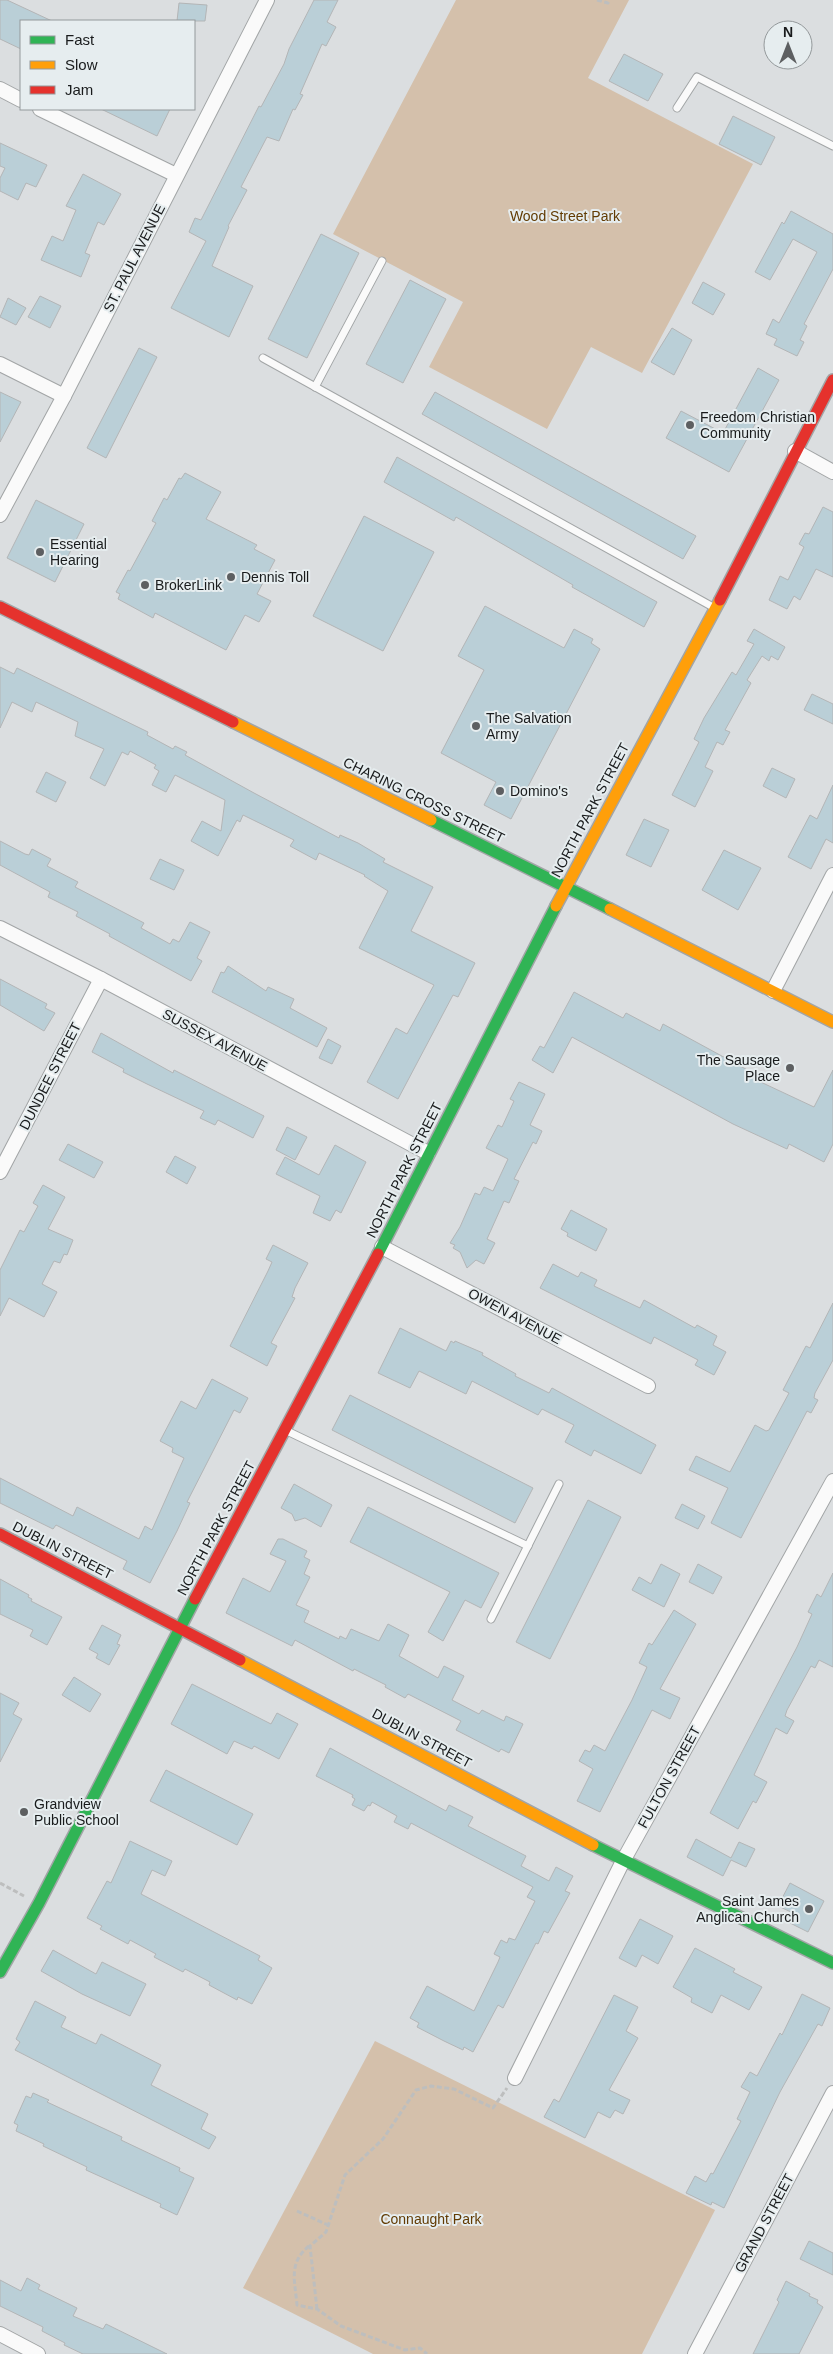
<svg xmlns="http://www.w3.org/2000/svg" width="833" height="2354" viewBox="0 0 833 2354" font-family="Arial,sans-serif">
  <rect width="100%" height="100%" fill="#dbdee0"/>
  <g fill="#d4c0ab">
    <path d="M456,0H629L588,78L753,164L642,373L591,347L547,429L429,367L463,302L333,234Z"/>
    <path d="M375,2041L715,2210L642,2354H373L243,2288Z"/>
  </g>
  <g fill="#bacfd7" stroke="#b3b5b6">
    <path d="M0,0H7L52,21H21V49L0,39Z"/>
    <path d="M314,0H338L327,22L336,27L326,46L322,44L300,94L303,95L295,110L293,109L279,141L267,137L241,187L247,190L228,226L229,227L212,266L253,286L229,337L171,308L206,241L189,232L195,218L201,220L259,106L261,107L284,64L289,49Z"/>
    <path d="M179,3L207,5L205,21H177Z"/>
    <path d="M624,54L663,74L648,101L609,81Z"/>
    <path d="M101,109H170L157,136Z"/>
    <path d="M733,116L775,137L761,165L719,144Z"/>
    <path d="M0,143L47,165L36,187L26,183L18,200L0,191V178L5,168L0,166Z"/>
    <path d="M83,174L121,194L104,225L98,222L85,253L90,255L81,277L41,260L52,236L63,241L76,210L66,206Z"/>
    <path d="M791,211L833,234V269L804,324L807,326L800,340L804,342L797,356L774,345L777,339L766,334L773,319L779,323L817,252L793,239L770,280L755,272L782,222L784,224Z"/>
    <path d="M321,234L359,253L307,358L268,339Z"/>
    <path d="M410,280L446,299L403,383L366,364Z"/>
    <path d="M703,282L725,294L713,315L692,303Z"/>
    <path d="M40,296L61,306L50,328L28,317Z"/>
    <path d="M8,298L26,308L16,325L0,317Z"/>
    <path d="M672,328L692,340L674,375L651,362Z"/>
    <path d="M139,348L157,357L106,458L87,448Z"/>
    <path d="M758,368L779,380L729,472L666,438L681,411L723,433Z"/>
    <path d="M0,392L21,402L0,442Z"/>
    <path d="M435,392L696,536L683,559L422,414Z"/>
    <path d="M397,457L657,602L644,627L572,587L573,585L456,517L454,521L384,482Z"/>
    <path d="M185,473L221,492L206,519L257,545L254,549L275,560L257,594L271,601L259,622L245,615L226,650L155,613L153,618L118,599L120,594L116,592L128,570L130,571L156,523L152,521L164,498L167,500L179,478L181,479Z"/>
    <path d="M36,500L84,524L55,582L7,558Z"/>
    <path d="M823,507L833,512V577L816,569L800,600L794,596L787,609L769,600L780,576L788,580L804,547L799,544L805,533L809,534Z"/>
    <path d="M364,516L434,552L383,651L313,616Z"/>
    <path d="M485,606L564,648L574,629L593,639L591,643L600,649L511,819L484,805L496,782L441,753L484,670L458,656Z"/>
    <path d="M754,629L785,647L778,660L771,656L769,661L762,656L747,680L751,683L725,730L730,732L723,745L717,742L705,767L713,771L695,807L672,795L699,742L694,739L704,718L732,672L736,675L754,644L747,641Z"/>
    <path d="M0,667L14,674L17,668L148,732L147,735L173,749L175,746L187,752L185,755L254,793L339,838L340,835L358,843L385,859L383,862L433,887L411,931L475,963L458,997L453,995L398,1099L367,1082L396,1028L407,1034L434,985L359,948L388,891L364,876L365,875L319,853L316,860L290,846L294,840L243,815L240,822L237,820L218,856L191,841L202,821L221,831L225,800L175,775L166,792L152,785L159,771L154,768L156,765L130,751L128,755L122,752L105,786L90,778L104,749L75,736L78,722L36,702L32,712L12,702L0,728Z"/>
    <path d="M812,694L833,704V724L804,710Z"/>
    <path d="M772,768L795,779L786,798L763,786Z"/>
    <path d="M46,772L66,782L56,802L36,792Z"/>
    <path d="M833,785V843L826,839L811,869L788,857L810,815L817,819Z"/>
    <path d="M644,819L669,830L651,867L626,855Z"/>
    <path d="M0,841L25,854L29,855L32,849L51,859L47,866L78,882L75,887L144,923L141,928L170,944L173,939L179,942L190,922L210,932L197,958L202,961L191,981L109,936L110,934L76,916L78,912L48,897L50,892L0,865Z"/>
    <path d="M724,850L761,868L738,910L702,890Z"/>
    <path d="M160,859L184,870L174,890L150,879Z"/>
    <path d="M228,966L266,991L268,987L294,999L290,1008L327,1028L317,1047L212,992L221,972L224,973Z"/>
    <path d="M0,979L47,1004L45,1008L55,1013L44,1031L0,1005Z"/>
    <path d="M574,992L623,1018L626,1013L660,1031L663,1024L753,1073L750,1077L814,1107L833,1070V1144L824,1162L789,1144L787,1149L733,1124L572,1037L553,1073L532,1060L540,1046L544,1048Z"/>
    <path d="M101,1033L173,1073L174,1070L264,1116L253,1138L218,1120L215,1125L200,1118L204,1111L147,1084L123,1072L124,1069L92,1052Z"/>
    <path d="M328,1039L341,1046L332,1064L319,1058Z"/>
    <path d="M519,1082L545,1094L530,1125L542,1131L536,1144L533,1142L514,1179L519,1181L509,1203L504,1201L487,1239L495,1243L484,1264L476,1260L467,1268L460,1252L453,1248L455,1245L450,1243L460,1227L475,1193L480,1195L484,1187L493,1191L508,1159L486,1148L498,1125L502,1127L514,1101L510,1099Z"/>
    <path d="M287,1127L307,1137L295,1160L276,1150Z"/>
    <path d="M68,1144L103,1162L94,1178L59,1160Z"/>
    <path d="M335,1145L366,1162L341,1213L336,1210L330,1221L313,1213L320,1196L276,1174L285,1157L319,1175Z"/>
    <path d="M175,1156L196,1167L187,1184L166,1172Z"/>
    <path d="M43,1185L65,1197L48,1229L73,1240L67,1255L64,1254L60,1263L54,1261L42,1284L57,1292L44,1317L9,1298L0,1316V1270L20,1230L24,1232L38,1206L33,1203Z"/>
    <path d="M571,1210L607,1229L596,1251L567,1236L568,1233L561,1229Z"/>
    <path d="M273,1245L308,1263L295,1288L292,1297L295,1298L271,1343L277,1346L267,1366L230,1346L268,1271L272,1262L266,1259Z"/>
    <path d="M553,1264L578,1277L581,1272L597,1280L594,1286L640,1308L644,1300L695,1328L697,1325L717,1336L713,1345L726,1352L714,1375L695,1365L698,1360L654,1337L651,1344L540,1288Z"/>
    <path d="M833,1303V1360L815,1393L814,1398L818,1400L811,1413L807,1411L741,1538L711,1523L728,1488L689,1470L696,1456L730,1472L755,1425L766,1431L769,1430L789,1393L783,1390L806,1346L810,1348Z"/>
    <path d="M400,1328L446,1351L451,1341L454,1343L455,1341L483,1353L482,1355L516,1374L515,1376L549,1393L552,1388L656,1445L641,1474L594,1450L591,1456L565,1442L574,1425L542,1409L538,1415L472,1381L466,1394L419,1371L410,1388L378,1373Z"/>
    <path d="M212,1379L248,1398L240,1413L234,1410L187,1502L190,1503L177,1531L150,1583L123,1569L127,1561L56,1525L53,1529L0,1503V1478L73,1516L77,1507L139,1539L145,1526L152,1530L184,1458L172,1452L173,1448L160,1441L181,1401L196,1409Z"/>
    <path d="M350,1395L533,1488L515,1523L332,1430Z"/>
    <path d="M294,1484L332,1505L321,1527L305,1518L295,1521L292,1514L281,1508Z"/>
    <path d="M588,1500L621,1517L550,1659L516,1642Z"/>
    <path d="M682,1504L705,1516L698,1529L675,1518Z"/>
    <path d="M368,1507L499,1573L481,1608L465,1600L443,1641L428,1632L450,1592L350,1542Z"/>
    <path d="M278,1539H283L307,1551L304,1557L310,1560L304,1574L310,1577L296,1605L309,1611L304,1622L339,1639L340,1636L346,1639L351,1629L379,1641L388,1624L409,1635L399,1656L438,1678L444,1666L464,1676L452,1700L479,1714L482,1710L504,1721L506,1716L523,1724L509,1753L501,1749L499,1752L456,1730L461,1721L408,1694L405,1698L385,1687L386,1685L354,1669L353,1671L295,1640L292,1646L226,1613L243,1578L270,1592L286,1561L270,1554Z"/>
    <path d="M661,1564L680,1574L664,1607L632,1590L639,1577L651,1584Z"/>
    <path d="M698,1564L722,1577L713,1594L689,1582Z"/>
    <path d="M833,1573V1667L819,1660L815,1668L811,1666L787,1710L785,1716L794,1721L787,1734L776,1728L754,1775L767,1782L756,1803L753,1801L738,1829L710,1813L797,1647L812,1614L808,1612L817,1594L821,1597Z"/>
    <path d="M0,1579L29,1595L28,1597L32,1599L31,1601L62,1617L47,1645L30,1636L33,1630L0,1614Z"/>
    <path d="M674,1610L696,1624L660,1689L680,1698L670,1719L652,1710L600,1812L577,1801L593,1769L579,1761L585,1750L590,1752L594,1745L605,1751L632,1700L647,1667L639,1663L649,1643L652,1645Z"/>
    <path d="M102,1625L121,1635L117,1644L120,1645L109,1665L96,1658L98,1654L89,1649Z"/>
    <path d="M74,1677L101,1694L90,1712L62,1695Z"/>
    <path d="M192,1684L271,1724L277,1713L298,1724L279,1759L254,1746L252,1749L234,1741L227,1754L171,1724Z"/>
    <path d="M0,1693L19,1703L13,1714L22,1719L0,1762Z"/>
    <path d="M330,1748L446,1811L449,1805L473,1817L468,1826L526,1856L521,1866L549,1881L556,1867L573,1876L565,1891L570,1893L548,1933L544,1931L538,1944L536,1943L503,2008L498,2005L473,2052L464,2047L463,2050L444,2041L417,2027L419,2023L410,2018L427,1986L474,2011L498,1962L500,1957L494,1954L501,1940L507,1943L509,1938L515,1940L535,1901L527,1897L533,1887L411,1823L408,1829L394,1822L397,1816L372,1802L370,1806L368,1805L364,1811L352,1805L355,1799L352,1797L353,1795L316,1776Z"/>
    <path d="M166,1770L253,1814L237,1845L150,1801Z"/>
    <path d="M696,1839L731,1858L739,1842L755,1849L746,1867L731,1860L723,1876L687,1857Z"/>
    <path d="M130,1841L172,1861L165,1876L152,1870L141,1894L260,1956L258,1960L272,1968L252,2004L238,1997L237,2000L209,1985L210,1982L185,1969L183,1972L154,1957L156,1954L130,1940L128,1944L100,1929L102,1926L87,1918L107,1881L111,1883Z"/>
    <path d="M790,1883L824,1901L808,1932L786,1921L791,1912L778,1906Z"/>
    <path d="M640,1919L673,1936L658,1964L642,1955L636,1967L619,1958Z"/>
    <path d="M695,1948L735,1969L733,1972L762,1987L749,2010L721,1995L712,2013L691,2002L692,1998L673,1987Z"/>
    <path d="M53,1950L96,1974L102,1962L146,1984L130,2016L82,1994L41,1971Z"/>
    <path d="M802,1994L830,2008L822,2026L818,2024L780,2092L724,2208L712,2202L711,2205L686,2193L695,2176L706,2182L711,2173L713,2174L741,2121L737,2119L750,2092L741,2087L750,2072L757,2076L780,2033L782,2035Z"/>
    <path d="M614,1995L638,2007L626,2031L638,2038L609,2090L630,2100L623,2114L615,2110L610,2118L598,2112L585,2138L544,2117L554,2099L559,2102Z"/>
    <path d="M35,2001L66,2017L61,2027L96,2044L101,2034L161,2065L151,2085L208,2114L201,2129L216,2137L209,2149L15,2050L20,2042L16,2039Z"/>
    <path d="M33,2093L49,2100L47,2102L122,2137L121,2140L180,2168L179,2171L194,2178L177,2215L160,2207L161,2204L86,2170L87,2167L43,2146L44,2144L16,2131L18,2125L14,2123L26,2096L31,2098Z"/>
    <path d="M809,2241L833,2253V2275L800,2259Z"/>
    <path d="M27,2278L40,2285L38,2289L77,2308L73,2316L103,2329L106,2324L167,2354H83L64,2345L65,2343L42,2331L43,2327L0,2306V2280L21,2291Z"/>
    <path d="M786,2281L810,2294L809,2296L818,2300L817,2303L823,2307L799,2354H753L779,2302L777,2300Z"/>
  </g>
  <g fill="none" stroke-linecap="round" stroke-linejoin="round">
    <defs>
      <g id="lane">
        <path d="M677,108L697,77L833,146"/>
        <path d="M263,358L713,607"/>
        <path d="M315,387L382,261"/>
        <path d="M287,1431L528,1546"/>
        <path d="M491,1619L559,1484"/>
      </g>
      <g id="street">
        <path d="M0,89L21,100"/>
        <path d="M40,109L176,175"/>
        <path d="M0,364L64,396"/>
        <path d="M795,451L833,472"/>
        <path d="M0,515L64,396L267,0"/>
        <path d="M0,928L101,979L428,1153"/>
        <path d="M773,991L833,875"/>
        <path d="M0,1172L101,979"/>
        <path d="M382,1247L648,1386"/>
        <path d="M515,2078L623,1861L833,1481"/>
        <path d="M0,2334L38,2354"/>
        <path d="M695,2354L833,2093"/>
      </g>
      <g id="fast">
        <path d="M431,820L610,909"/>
        <path d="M378,1254L556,906"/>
        <path d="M593,1845L833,1963"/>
        <path d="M0,1972L39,1903L195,1599"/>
      </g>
      <g id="slow">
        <path d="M233,722L431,820"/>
        <path d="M556,906L720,600"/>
        <path d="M610,909L833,1022"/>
        <path d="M240,1660L593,1845"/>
      </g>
      <g id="jam">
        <path d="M720,600L833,380"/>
        <path d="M0,607L233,722"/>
        <path d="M0,1534L240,1660"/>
        <path d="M195,1599L378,1254"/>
      </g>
    </defs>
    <use href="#lane" stroke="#a2a5a6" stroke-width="9"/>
    <use href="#street" stroke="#a2a5a6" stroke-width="16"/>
    <use href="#fast" stroke="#a2a5a6" stroke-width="14"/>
    <use href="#slow" stroke="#a2a5a6" stroke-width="14"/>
    <use href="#jam" stroke="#a2a5a6" stroke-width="14"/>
    <g stroke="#bdbebe" stroke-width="3" stroke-dasharray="5 2.5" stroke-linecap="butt">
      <path d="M597,0L608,3L609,0"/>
      <path d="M0,1883L24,1896"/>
      <path d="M297,2211L328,2225"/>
      <path d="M309,2246C288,2263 295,2281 297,2305L317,2309L341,2326L405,2350L420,2348L427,2354"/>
      <path d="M317,2309L310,2246L326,2232L345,2175L383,2139L416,2090L431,2086L454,2089L493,2108L507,2088"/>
    </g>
    <use href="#lane" stroke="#fafafa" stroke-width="7"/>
    <use href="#street" stroke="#fafafa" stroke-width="14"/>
    <use href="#fast" stroke="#30b455" stroke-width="11"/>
    <use href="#slow" stroke="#ff9f0a" stroke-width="11"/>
    <use href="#jam" stroke="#e5322d" stroke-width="11"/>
  </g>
  <g fill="#5d5f61" stroke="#e6edef" stroke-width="2">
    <circle cx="690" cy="425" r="5"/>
    <circle cx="40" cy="552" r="5"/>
    <circle cx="231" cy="577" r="5"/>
    <circle cx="145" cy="585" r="5"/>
    <circle cx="476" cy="726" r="5"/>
    <circle cx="500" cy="791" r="5"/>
    <circle cx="790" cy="1068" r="5"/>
    <circle cx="24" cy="1812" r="5"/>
    <circle cx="809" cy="1909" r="5"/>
  </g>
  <g text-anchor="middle" stroke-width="4" stroke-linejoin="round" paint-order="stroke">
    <g font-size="14" fill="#623b03" stroke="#e6edef">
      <text x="565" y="221">Wood Street Park</text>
      <text x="431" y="2224">Connaught Park</text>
    </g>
    <g font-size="14" fill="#191b1c" stroke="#e6edef">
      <text transform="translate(134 258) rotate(-63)" y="5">ST. PAUL AVENUE</text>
      <text transform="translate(424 800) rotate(26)" y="5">CHARING CROSS STREET</text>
      <text transform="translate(590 810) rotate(-62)" y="5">NORTH PARK STREET</text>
      <text transform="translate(215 1040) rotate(28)" y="5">SUSSEX AVENUE</text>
      <text transform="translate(50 1076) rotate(-63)" y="5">DUNDEE STREET</text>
      <text transform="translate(404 1170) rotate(-63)" y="5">NORTH PARK STREET</text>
      <text transform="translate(515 1316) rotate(28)" y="5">OWEN AVENUE</text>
      <text transform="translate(216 1528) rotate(-62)" y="5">NORTH PARK STREET</text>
      <text transform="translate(63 1550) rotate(27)" y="5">DUBLIN STREET</text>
      <text transform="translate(422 1738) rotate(28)" y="5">DUBLIN STREET</text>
      <text transform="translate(669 1777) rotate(-61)" y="5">FULTON STREET</text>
      <text transform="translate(764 2223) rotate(-62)" y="5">GRAND STREET</text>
    </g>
    <g font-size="14" fill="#191b1c" stroke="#e6edef" text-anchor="start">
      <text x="700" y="422">Freedom Christian<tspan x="700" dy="16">Community</tspan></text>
      <text x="50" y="549">Essential<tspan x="50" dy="16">Hearing</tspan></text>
      <text x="241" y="582">Dennis Toll</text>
      <text x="155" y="590">BrokerLink</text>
      <text x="486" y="723">The Salvation<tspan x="486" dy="16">Army</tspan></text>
      <text x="510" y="796">Domino's</text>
      <text x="780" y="1065" text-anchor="end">The Sausage<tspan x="780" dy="16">Place</tspan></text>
      <text x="34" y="1809">Grandview<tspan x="34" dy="16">Public School</tspan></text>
      <text x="799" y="1906" text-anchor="end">Saint James<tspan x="799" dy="16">Anglican Church</tspan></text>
    </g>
  </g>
  <rect x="20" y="20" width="175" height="90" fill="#e6edef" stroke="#94999b"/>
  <rect x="30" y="36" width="25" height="8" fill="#30b455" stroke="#94999b"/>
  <text x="65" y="45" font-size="15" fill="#191b1c">Fast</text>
  <rect x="30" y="61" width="25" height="8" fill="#ff9f0a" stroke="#94999b"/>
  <text x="65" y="70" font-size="15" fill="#191b1c">Slow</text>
  <rect x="30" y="86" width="25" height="8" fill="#e5322d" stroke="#94999b"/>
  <text x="65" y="95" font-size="15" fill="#191b1c">Jam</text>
  <g transform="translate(788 45)"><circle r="24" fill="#e6edef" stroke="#94999b"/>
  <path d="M0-4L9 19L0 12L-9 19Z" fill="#5d5f61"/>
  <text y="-8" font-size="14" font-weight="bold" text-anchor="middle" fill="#191b1c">N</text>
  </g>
</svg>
